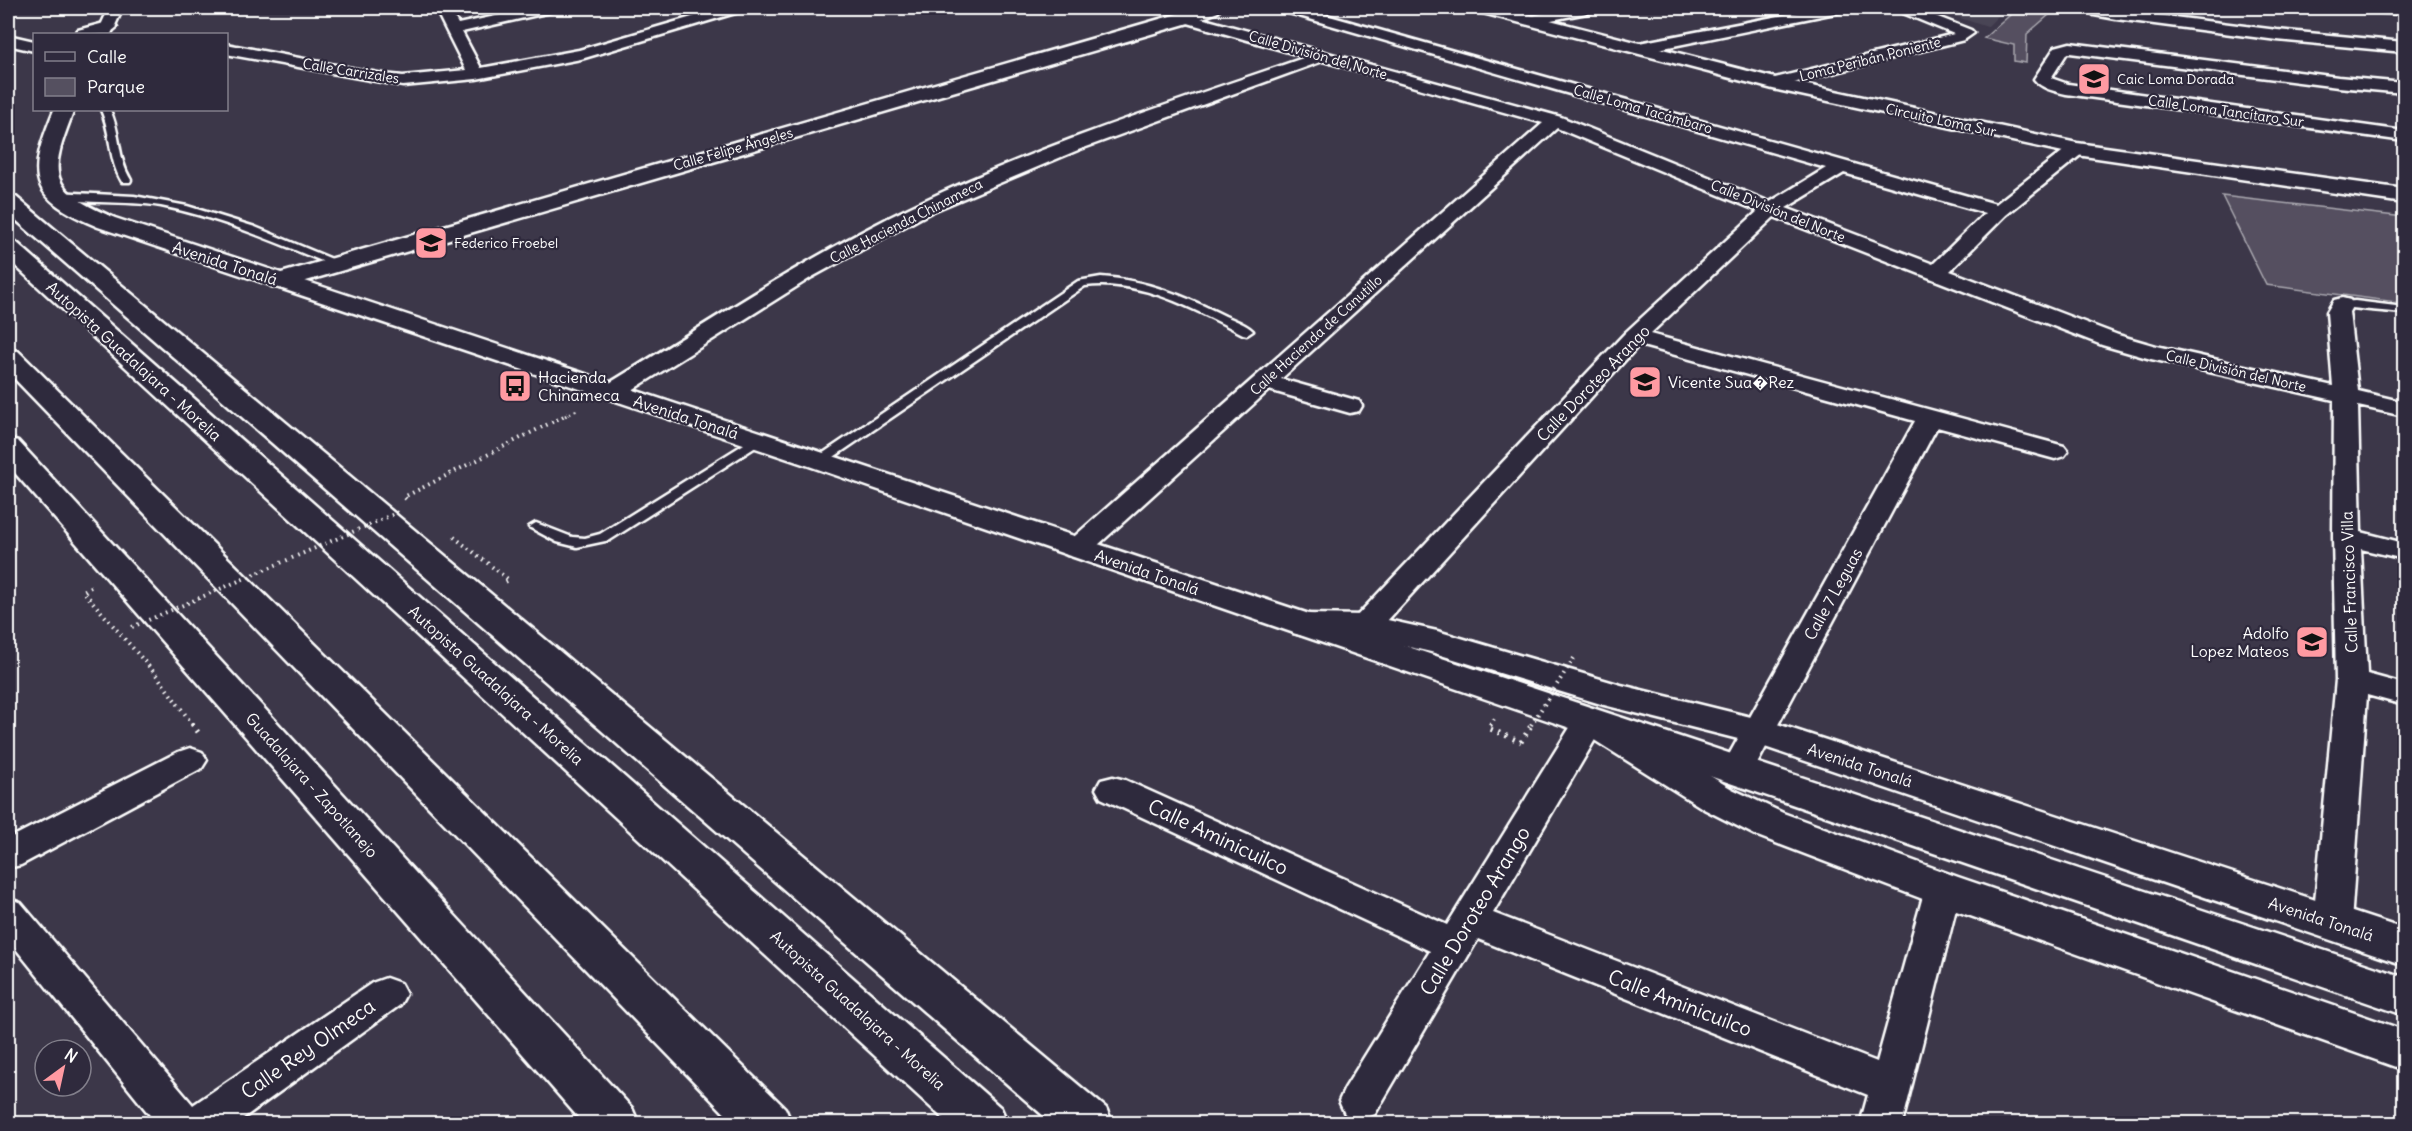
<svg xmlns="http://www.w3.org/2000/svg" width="2412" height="1131" viewBox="0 0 2412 1131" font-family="Delius,sans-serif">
  <rect width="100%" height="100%" fill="#3c3749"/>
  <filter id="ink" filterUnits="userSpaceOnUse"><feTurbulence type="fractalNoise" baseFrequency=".0167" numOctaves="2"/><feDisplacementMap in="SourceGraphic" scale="12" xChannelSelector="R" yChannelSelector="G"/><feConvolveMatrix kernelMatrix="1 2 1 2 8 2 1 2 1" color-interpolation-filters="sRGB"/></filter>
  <g filter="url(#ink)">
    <path fill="#494455" d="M1930,8H2006L1987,27Z"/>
    <g fill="#555060" stroke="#aaa8b0" stroke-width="1.5">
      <path d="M2018,8H2057L2027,34L2026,63L2014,61V45L1984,38Z"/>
      <path d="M2222,196L2404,217V303L2266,285Z"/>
    </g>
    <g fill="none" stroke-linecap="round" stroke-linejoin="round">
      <defs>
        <g id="lane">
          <path d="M101,110H110C121,133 117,158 131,180L130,182H122C108,159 112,134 101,110Z"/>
          <path d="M55,192L134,196L187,206L255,227L344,264L338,267L334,266C278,243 221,218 161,206C125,200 87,205 51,197V193Z"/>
          <path d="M1101,277C1146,280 1185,296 1225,316C1234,320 1246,324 1253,331L1247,335L1243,334C1194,309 1141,279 1085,286L825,463H815L813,460L1078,281Z"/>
          <path d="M2355,301L2404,307V313C2394,312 2341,308 2336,305L2342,302Z"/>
          <path d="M757,436L762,437L764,440L762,443L610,540L577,547L557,542L529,527L536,523L572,537L585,538L600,534Z"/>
        </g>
        <g id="street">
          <path d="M109,8H123L111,34H97Z"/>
          <path d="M435,8H449L458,24L533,8H557L555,11L462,32L481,68L579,50L723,8H744L742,11L581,59L476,79L403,86L226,54V44L383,74L403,76L466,70Z"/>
          <path d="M1280,8H1301L1996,204L2071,145H2083L2086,149L2083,153L2006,215L1950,271L2118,335L2156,346L2333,386L2327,312L2334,300L2342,298L2350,300L2353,305L2349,312L2358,391L2404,402V416L2358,406L2361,532L2404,543V559L2361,549L2367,674L2404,684V705L2367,695L2351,923L2345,933L2332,938L2319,933L2313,923L2336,680L2333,537L2334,400L2151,359L2102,345L1774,217L1650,334L2064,446L2068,451L2064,456L2055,459L1937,427L1749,779L1737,783L1725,779L1720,771L1915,421L1639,345L1376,633L1365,636L1354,633L1350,626L1354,619L1626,332L1758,211L1557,128L1281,379L1359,401L1362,406L1359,411L1350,413L1269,390L1087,555L1077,557L1067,555L1063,549L1067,543L1543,123L1323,61L1078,150L931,212L812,277L621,397L612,399L603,397L600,392L603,387C707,324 807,256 917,204C1042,144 1176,102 1306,57L1181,21L1179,18L1186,14L1561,117L1770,202L1826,168L1282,11ZM1844,173L1985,213L1933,264L1786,208Z"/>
          <path d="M1572,8H1599L1592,12L1531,24L1524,20L1526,17Z"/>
          <path d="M1820,8H1847L1840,12L1639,53L1631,48L1639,43Z"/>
          <path d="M1896,8H1915L1971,30L1974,33L1964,40L1773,88L1765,83L1767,80L1954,34L1898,11Z"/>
          <path d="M2087,8H2102L2277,30L2404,42V52L2277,40L2116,19L2094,15Z"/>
          <path d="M2363,8H2404V14L2370,12Z"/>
          <path d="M2070,43L2338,77L2404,83V93L2338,87L2070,53H2067L2051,78L2068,84L2404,131V141L2066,94C2054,91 2042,89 2034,79L2055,47Z"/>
          <path d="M1590,710L1601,713L1606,721L1493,913L1877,1062L1925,889L1930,879L1943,875L1956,879L1961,889L1902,1124H1860L1868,1095L1478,939L1375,1114L1360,1120L1345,1114L1339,1101L1345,1088L1430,951L1101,798L1096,789L1101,780L1113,777L1125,780L1447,925L1579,713Z"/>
          <path d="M190,748L202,752L207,760L202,768L21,865L8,868V839L178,752Z"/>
          <path d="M8,898L21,903L193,1105L372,983L386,978L400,983L406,994L400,1005L235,1124H157L8,939Z"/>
        </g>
        <g id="secondary">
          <path d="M1198,8H1220L1218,12L1192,22L289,286L280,288L271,286L268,281L271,276Z"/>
          <path d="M1477,8H1503L1775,78L2077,143L2404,189V203L2077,155L1773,89L1479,12Z"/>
          <path d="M8,195L16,197L1106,1108L1113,1124H1053L8,213Z"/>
          <path d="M8,438L18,441L632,1108L639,1124H584L8,465Z"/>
          <path d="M1305,614L1365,615L1437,631L1621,685L1771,722L2404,929V965L1750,742L1604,705L1431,652L1365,637L1305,636L1293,633L1288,625L1293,617Z"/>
          <path d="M1604,716L1617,720L1732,789L1783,813L1958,877L2404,1030V1070L1928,901L1755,835L1704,809L1591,738L1585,729L1591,720Z"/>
        </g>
        <g id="primary">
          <path d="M108,22L114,23L117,27C107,37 88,35 75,34L78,30Z"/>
          <path d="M8,35L34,41V51L8,45Z"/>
          <path d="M54,110H74C48,176 47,189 115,218L2404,977V1015L809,466L98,227C28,197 26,178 54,110Z"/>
        </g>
        <g id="highway">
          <path d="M8,240L16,242L1001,1108L1008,1124H949L8,259Z"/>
          <path d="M8,349L18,351L785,1108L792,1124H735L8,372Z"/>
        </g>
      </defs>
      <use href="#lane" stroke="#fff" stroke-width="5"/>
      <use href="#street" stroke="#fff" stroke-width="5"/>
      <use href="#secondary" stroke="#fff" stroke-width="5"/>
      <use href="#primary" stroke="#fff" stroke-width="5"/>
      <use href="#highway" stroke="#fff" stroke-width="5"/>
      <path stroke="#fff" stroke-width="3" stroke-dasharray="1.5 4" stroke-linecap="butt" d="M565,416L579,409"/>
      <g stroke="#fff" stroke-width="4" stroke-dasharray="1.5 4.5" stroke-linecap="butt">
        <path d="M406,499L404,497L568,414"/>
        <path d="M454,537L509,580L503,583"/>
        <path d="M91,587L83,591L158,677L193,725"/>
        <path d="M1490,725L1494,719"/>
      </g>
      <g stroke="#fff" stroke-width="5" stroke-dasharray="2 6" stroke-linecap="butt">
        <path d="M192,724L198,732"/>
        <path d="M1491,724L1488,728L1521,742"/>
      </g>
      <use href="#lane" fill="#2f2a3d" fill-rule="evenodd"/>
      <use href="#street" fill="#2f2a3d" fill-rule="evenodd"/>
      <use href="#secondary" fill="#2f2a3d" fill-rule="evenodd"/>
      <use href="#primary" fill="#2f2a3d" fill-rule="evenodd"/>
      <use href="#highway" fill="#2f2a3d" fill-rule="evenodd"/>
      <g stroke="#fff" stroke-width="4" stroke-dasharray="1.5 4.5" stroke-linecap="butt">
        <path d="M132,627L401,511"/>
        <path d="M1531,725L1574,658"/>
      </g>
      <path stroke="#fff" stroke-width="5" stroke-dasharray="2 6" stroke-linecap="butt" d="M1521,742L1532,724"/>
    </g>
  </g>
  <defs>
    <symbol id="school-square" viewBox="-11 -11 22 22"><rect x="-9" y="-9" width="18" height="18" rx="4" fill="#ff9aa2" stroke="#2f2a3d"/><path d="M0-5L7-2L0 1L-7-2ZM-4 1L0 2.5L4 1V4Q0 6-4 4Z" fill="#111"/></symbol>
    <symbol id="bus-square" viewBox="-11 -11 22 22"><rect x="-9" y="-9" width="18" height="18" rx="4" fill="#ff9aa2" stroke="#2f2a3d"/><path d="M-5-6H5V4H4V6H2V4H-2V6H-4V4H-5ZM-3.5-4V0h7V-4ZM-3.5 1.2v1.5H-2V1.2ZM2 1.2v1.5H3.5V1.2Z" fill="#111"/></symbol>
  </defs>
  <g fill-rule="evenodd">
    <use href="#school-square" x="2075" y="60" width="38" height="38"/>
    <use href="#school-square" x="412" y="224" width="38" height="38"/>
    <use href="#school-square" x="1626" y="363" width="38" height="38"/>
    <use href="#bus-square" x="496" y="367" width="38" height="38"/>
    <use href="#school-square" x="2293" y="623" width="38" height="38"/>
  </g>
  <g text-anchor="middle" stroke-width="4.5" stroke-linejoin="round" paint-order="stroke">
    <g font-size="14" fill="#fff" stroke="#2f2a3d">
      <text transform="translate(1318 55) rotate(16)" y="5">Calle División del Norte</text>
      <text transform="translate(1870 59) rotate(-14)" y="5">Loma Peribán Poniente</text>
      <text transform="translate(351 71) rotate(9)" y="5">Calle Carrizales</text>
      <text transform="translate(1643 109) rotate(16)" y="5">Calle Loma Tacámbaro</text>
      <text transform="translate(2226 111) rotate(8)" y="5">Calle Loma Tancítaro Sur</text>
      <text transform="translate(1941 120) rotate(12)" y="5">Circuito Loma Sur</text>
      <text transform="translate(733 149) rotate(-16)" y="5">Calle Felipe Ángeles</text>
      <text transform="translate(1778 211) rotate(22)" y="5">Calle División del Norte</text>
      <text transform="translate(906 221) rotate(-27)" y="5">Calle Hacienda Chinameca</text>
      <text transform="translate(1316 335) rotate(-42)" y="5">Calle Hacienda de Canutillo</text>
      <text transform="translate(2236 371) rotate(13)" y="5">Calle División del Norte</text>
    </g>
    <g font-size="14" fill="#fff" stroke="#2f2a3d" text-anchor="start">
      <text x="2117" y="84">Caic Loma Dorada</text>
      <text x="454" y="248">Federico Froebel</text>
    </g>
    <g font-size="16" fill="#fff" stroke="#2f2a3d">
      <text transform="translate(225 263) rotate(18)" y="6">Avenida Tonalá</text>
      <text transform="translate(134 361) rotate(42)" y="6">Autopista Guadalajara - Morelia</text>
      <text transform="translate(1593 383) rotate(-46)" y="6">Calle Doroteo Arango</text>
      <text transform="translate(686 417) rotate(18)" y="6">Avenida Tonalá</text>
      <text transform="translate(1147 572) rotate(19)" y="6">Avenida Tonalá</text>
      <text transform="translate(2349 582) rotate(-92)" y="6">Calle Francisco Villa</text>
      <text transform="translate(1833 594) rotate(-61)" y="6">Calle 7 Leguas</text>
      <text transform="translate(496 685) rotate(42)" y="6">Autopista Guadalajara - Morelia</text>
      <text transform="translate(1860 765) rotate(18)" y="6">Avenida Tonalá</text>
      <text transform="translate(312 785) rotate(48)" y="6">Guadalajara - Zapotlanejo</text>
      <text transform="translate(2321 919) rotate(18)" y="6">Avenida Tonalá</text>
      <text transform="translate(858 1010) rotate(42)" y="6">Autopista Guadalajara - Morelia</text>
    </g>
    <g font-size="16" fill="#fff" stroke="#2f2a3d" text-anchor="start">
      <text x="538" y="383">Hacienda<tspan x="538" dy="18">Chinameca</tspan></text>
      <text x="1668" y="388">Vicente Sua�Rez</text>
      <text x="2289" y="639" text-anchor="end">Adolfo<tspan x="2289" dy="18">Lopez Mateos</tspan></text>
    </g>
    <g font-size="20" fill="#fff" stroke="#2f2a3d">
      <text transform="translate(1218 837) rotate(25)" y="7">Calle Aminicuilco</text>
      <text transform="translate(1475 911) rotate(-59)" y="7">Calle Doroteo Arango</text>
      <text transform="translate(1680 1003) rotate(21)" y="7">Calle Aminicuilco</text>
      <text transform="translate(308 1049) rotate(-35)" y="7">Calle Rey Olmeca</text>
    </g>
  </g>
  <rect width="2412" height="1131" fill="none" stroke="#2f2a3d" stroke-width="30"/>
  <rect x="15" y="15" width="2382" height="1101" fill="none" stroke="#fff" stroke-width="2" filter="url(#ink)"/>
  <rect x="33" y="33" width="195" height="78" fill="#2f2a3d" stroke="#827f8b" stroke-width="1.5"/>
  <rect x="45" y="52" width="30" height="9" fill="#2f2a3d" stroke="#827f8b" stroke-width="1.5"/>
  <text x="87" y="63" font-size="18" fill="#ffffff">Calle</text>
  <rect x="45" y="78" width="30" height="18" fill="#555060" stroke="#827f8b" stroke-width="1.5"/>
  <text x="87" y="93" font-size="18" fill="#ffffff">Parque</text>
  <g transform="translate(63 1068) rotate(33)"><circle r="28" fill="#2f2a3d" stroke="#827f8b" stroke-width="1.5"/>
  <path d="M0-4.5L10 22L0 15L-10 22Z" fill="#ff9aa2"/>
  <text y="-9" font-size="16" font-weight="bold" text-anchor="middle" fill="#ffffff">N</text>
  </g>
</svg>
